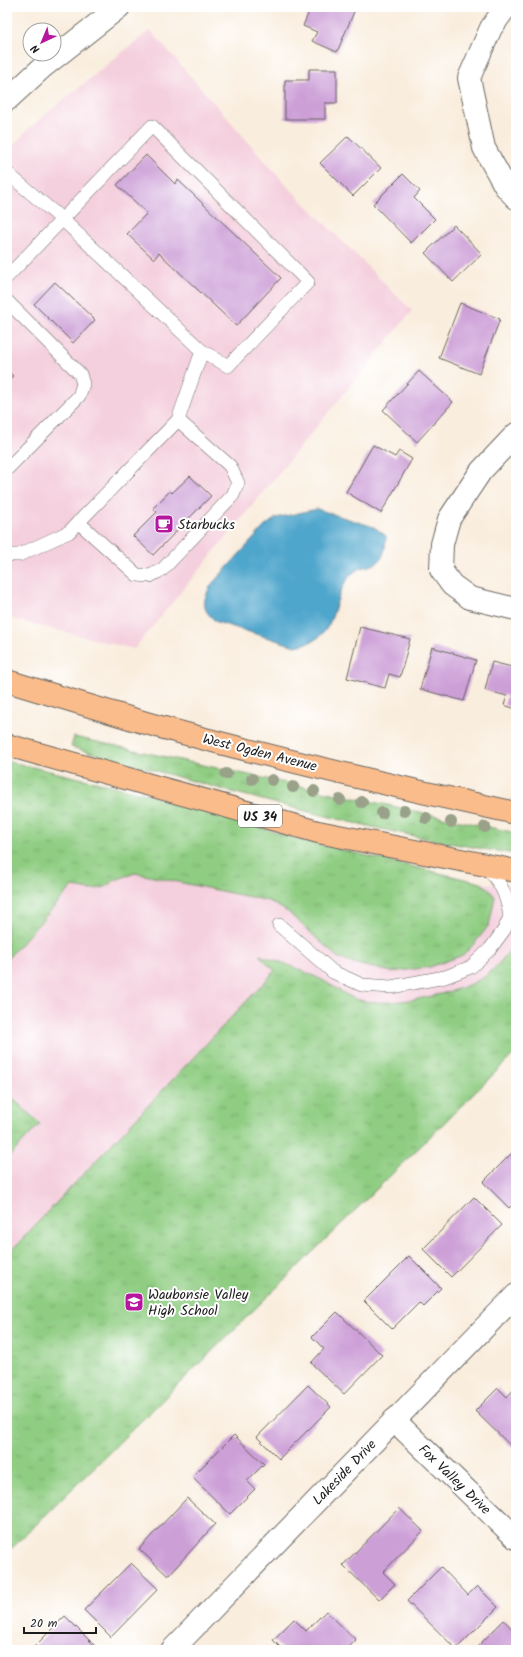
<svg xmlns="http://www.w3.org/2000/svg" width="523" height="1657" viewBox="0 0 523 1657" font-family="Kalam,sans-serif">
  <defs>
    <pattern id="grass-tufts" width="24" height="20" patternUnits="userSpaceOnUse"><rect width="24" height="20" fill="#8fcd82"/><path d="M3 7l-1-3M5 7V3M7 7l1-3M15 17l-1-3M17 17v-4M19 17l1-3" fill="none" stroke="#7baf70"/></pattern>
  </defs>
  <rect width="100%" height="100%" fill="#fff"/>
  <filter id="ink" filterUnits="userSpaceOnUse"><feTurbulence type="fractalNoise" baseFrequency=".025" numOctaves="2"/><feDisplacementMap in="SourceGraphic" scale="8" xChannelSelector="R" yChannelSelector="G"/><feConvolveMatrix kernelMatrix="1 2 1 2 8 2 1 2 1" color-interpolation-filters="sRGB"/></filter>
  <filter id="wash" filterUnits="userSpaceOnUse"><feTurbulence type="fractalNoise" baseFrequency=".012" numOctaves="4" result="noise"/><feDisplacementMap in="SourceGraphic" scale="16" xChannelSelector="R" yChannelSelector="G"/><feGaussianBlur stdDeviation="0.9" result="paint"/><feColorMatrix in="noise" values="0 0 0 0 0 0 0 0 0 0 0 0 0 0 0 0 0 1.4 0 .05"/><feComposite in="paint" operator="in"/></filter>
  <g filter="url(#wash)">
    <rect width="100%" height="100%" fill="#f9eddd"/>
    <g fill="#f4cfdd">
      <path d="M150,30L284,183L412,311L134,649L7,618V152L29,128Z"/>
      <path d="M7,761L147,794L301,840L481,883L516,887V1052L7,1553Z"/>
    </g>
    <g fill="url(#grass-tufts)" stroke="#56744f">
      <path d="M74,737L516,833V854C365,832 218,788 71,747Z"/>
      <path d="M7,761L147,794L301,840L481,883L488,888L495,897L489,925L474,944L463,955L430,967L392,972L360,965L337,957L288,912L269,901L135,873L115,880L105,887L91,890L72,887L7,959Z"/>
      <path d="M516,940V1052L7,1553V1255L275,971L259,955C278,961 298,968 316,977C330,983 342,994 356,999C385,1009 459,994 484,977C496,969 508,953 516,940Z"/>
      <path d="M7,1093L40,1124L7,1159Z"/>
    </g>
    <path fill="#4fa6cc" stroke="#366174" d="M317,509L374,527L386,536C385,578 365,557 349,577C328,605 340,640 295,646L217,622C201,610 202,602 211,585L265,526L276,518Z"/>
    <g id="blocks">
      <g fill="#cc9fd7">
        <path d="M311,7H356L337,52L312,41L317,32L303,26Z"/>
        <path d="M309,69H337V103H325V119H285V80H309Z"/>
        <path d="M348,136L381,168L353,196L320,163Z"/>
        <path d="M146,155L175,184L178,180L281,278L236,326L159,253L154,259L127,234L147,213L117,185Z"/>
        <path d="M403,174L420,191L414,198L435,219L411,243L373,204Z"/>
        <path d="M454,225L482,254L453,282L425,253Z"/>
        <path d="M55,282L95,320L73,343L34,304Z"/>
        <path d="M460,303L500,319L479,374L439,358Z"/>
        <path d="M7,370L13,376L7,382Z"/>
        <path d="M419,371L453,402L417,442L383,410Z"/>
        <path d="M373,445L395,457L399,451L412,459L381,513L346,492Z"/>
        <path d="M190,476L211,496L153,555L133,536L157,512L153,508L170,491L172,493Z"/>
        <path d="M360,627L410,639L400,677L389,674L385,688L347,678Z"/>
        <path d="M432,647L476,660L464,701L420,689Z"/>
        <path d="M492,662L516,668V709L504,705L507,696L485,690Z"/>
        <path d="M516,1149V1201L509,1208L483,1182Z"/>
        <path d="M474,1197L502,1225L451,1277L423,1249Z"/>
        <path d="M409,1256L441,1288L423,1306L419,1302L392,1329L364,1301Z"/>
        <path d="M337,1312L382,1355L344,1394L311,1363L324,1349L312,1337Z"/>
        <path d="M308,1385L331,1407L279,1459L257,1437Z"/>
        <path d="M516,1387V1451L475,1411L498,1388L507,1397Z"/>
        <path d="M234,1435L264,1464L247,1481L255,1489L230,1514L192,1477Z"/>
        <path d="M187,1498L215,1524L168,1576L139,1549Z"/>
        <path d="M399,1508L423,1531L383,1572L395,1584L379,1600L343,1565Z"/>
        <path d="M131,1563L158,1589L111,1637L84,1610Z"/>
        <path d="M441,1567L468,1595L477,1586L498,1607L456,1649L407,1601Z"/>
        <path d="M326,1611L356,1640L346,1650H283L273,1640L294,1619L306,1631Z"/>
        <path d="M65,1616L95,1646L91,1650H31Z"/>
        <path d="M504,1620L516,1633V1650H480L477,1647Z"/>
      </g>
    </g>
  </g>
  <g filter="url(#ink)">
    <use href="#blocks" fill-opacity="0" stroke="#696560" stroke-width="1"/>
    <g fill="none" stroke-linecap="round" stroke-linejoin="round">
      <defs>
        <g id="service">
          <path d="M7,173L63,220L202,351L178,420L69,532L19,555H7"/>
          <path d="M7,277L152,126L308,282L228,366L202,351"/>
          <path d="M7,301L80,374L83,384L79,396L7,469"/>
          <path d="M78,522L137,575L150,576L163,569L233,495L238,483L230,466L178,420"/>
          <path d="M485,866C501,883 506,893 510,916"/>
          <path d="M279,925L333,972L362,985L391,987L445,977L471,967L490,949L504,930L516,904"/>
        </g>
        <g id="minor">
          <path d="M506,7L491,28L469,78L484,148L505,186L516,198"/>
          <path d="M516,434L481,471L449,519L442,544L441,570L452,585L470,598L516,609"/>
          <path d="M394,1420L516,1538"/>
          <path d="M172,1650L516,1295"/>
        </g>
        <path id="tertiary" d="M7,100L44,66L119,7"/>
        <g id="primary">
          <path d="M7,681C53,695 99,709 146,723C268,757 392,786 516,813"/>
          <path d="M7,745L318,832L516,871"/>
        </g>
      </defs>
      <use href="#service" stroke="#696560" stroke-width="14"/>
      <use href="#minor" stroke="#696560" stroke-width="24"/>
      <use href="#tertiary" stroke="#696560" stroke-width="24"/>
      <use href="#primary" stroke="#696560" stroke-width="24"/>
      <use href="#service" stroke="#fff" stroke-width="13"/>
      <use href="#minor" stroke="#fff" stroke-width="22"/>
      <use href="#tertiary" stroke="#fff" stroke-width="22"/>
      <use href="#primary" stroke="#fabc8b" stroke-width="22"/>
    </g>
    <g fill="#99a189">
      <circle cx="226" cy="774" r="6"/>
      <circle cx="252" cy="779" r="6"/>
      <circle cx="272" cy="780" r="6"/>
      <circle cx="293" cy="787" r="6"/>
      <circle cx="314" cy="791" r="6"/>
      <circle cx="340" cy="800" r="6"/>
      <circle cx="362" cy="802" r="6"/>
      <circle cx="404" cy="811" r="6"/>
      <circle cx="382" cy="813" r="6"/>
      <circle cx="426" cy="818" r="6"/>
      <circle cx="451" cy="822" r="6"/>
      <circle cx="485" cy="827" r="6"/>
    </g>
  </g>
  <defs>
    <symbol id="cafe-square" viewBox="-11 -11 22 22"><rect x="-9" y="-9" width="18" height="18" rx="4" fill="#b5179e" stroke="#fff"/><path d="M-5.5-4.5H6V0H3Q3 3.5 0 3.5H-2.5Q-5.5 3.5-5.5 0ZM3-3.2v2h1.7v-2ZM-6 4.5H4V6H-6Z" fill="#fff"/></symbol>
    <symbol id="school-square" viewBox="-11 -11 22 22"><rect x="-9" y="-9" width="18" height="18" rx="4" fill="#b5179e" stroke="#fff"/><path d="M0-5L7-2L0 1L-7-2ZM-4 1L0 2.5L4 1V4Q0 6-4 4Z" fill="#fff"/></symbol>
  </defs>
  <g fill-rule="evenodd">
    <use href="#cafe-square" x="153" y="513" width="22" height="22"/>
    <use href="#school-square" x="123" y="1291" width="22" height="22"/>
  </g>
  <g text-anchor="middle" stroke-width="4" stroke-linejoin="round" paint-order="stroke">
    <rect fill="#fff" stroke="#606060" stroke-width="1" x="238" y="805" width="44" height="22" rx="3"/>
    <g font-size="13" font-weight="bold" fill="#1c1c1c">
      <text x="260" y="821">US 34</text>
    </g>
    <g font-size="14" fill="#1c1c1c" stroke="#fff" text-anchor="start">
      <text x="178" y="529">Starbucks</text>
      <text x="148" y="1299">Waubonsie Valley<tspan x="148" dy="16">High School</tspan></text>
    </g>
    <g font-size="14" fill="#1c1c1c" stroke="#fff">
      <text transform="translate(260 752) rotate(14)" y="5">West Ogden Avenue</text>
      <text transform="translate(344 1472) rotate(-46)" y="5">Lakeside Drive</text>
      <text transform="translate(455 1479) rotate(44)" y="5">Fox Valley Drive</text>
    </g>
  </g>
  <rect width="523" height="1657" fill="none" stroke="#fff" stroke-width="24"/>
  <g transform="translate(42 42) rotate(224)"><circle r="19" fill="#ffffff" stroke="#a4a4a4"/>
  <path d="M0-3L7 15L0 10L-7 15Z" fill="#b5179e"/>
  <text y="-6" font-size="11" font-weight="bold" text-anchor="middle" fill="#1c1c1c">N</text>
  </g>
  <path d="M24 1627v6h72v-6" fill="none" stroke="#1c1c1c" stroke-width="2"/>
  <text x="30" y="1627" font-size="12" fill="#1c1c1c" stroke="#ffffff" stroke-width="3" paint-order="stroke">20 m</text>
</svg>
